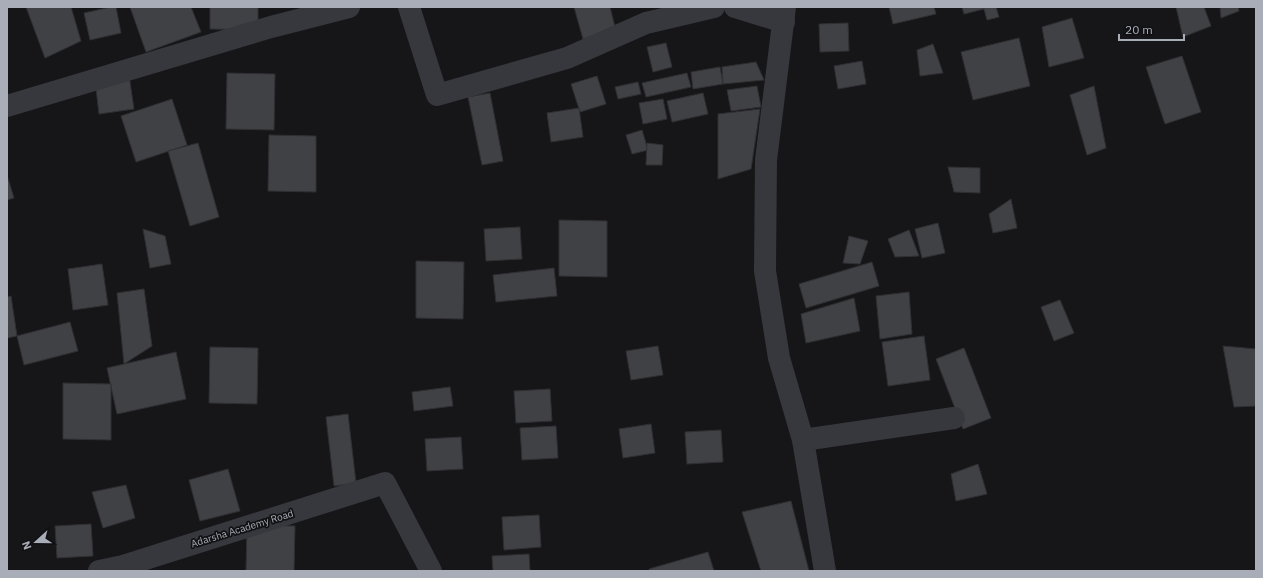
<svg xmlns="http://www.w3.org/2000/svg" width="1263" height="578" viewBox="0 0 1263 578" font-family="'IBM Plex Sans',sans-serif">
  <rect width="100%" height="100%" fill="#161618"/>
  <g fill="#404145" stroke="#303034">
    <path d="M26,7H71L81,41L45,58Z"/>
    <path d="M111,7H116L121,33L90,40L84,13Z"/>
    <path d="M130,7H191L201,32L146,52Z"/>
    <path d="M210,7H258V30L210,29Z"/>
    <path d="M574,7H610L616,31L583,39Z"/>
    <path d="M889,7H934L936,14L893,24Z"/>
    <path d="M962,7H996L999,17L987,20L984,9L964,14Z"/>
    <path d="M1176,7H1204L1211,26L1183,37Z"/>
    <path d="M1220,7H1238L1239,11L1221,18Z"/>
    <path d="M1072,18L1084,58L1049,67L1042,27Z"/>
    <path d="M848,23L849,51L820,52L819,24Z"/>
    <path d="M1019,38L1030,86L973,100L961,52Z"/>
    <path d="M666,43L672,67L653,72L647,47Z"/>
    <path d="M933,44L943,73L920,76L917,50Z"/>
    <path d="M1182,56L1201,112L1165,124L1146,67Z"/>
    <path d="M862,61L866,84L838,89L834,66Z"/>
    <path d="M756,62L764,80L723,84L722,67Z"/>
    <path d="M720,67L723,84L693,89L691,72Z"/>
    <path d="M128,68L134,109L99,114L94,72Z"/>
    <path d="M227,73L275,74L274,130L226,129Z"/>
    <path d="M687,73L691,87L646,97L642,83Z"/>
    <path d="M597,76L606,104L580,112L571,84Z"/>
    <path d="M638,82L641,94L618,99L615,87Z"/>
    <path d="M757,86L761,107L731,111L727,90Z"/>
    <path d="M1094,86L1106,148L1087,155L1070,95Z"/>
    <path d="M490,93L503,161L482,165L468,97Z"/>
    <path d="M703,93L708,114L672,122L667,101Z"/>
    <path d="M172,99L187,145L136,162L121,116Z"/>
    <path d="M663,99L667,119L643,124L639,103Z"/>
    <path d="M579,108L583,137L551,142L547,113Z"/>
    <path d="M760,109L751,169L718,179V114Z"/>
    <path d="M642,130L648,150L632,154L626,135Z"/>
    <path d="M269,135L316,136V192L268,191Z"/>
    <path d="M198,143L219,217L190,226L168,151Z"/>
    <path d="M647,143L663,145L662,165H646Z"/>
    <path d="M948,167L980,168V193L954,192Z"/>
    <path d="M7,175L14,198L7,200Z"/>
    <path d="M1011,199L1017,228L993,233L989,214Z"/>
    <path d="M559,220L607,221V277L559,276Z"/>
    <path d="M938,223L945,253L922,258L915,229Z"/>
    <path d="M520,227L522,259L486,261L484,229Z"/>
    <path d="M143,229L165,236L171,264L150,268Z"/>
    <path d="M909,230L919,256L895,257L888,239Z"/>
    <path d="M849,236L868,241L860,264L843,263Z"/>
    <path d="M416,261L464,262L463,319L416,318Z"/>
    <path d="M872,262L879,286L806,308L799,284Z"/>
    <path d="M102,264L108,305L73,310L68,269Z"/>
    <path d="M554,268L557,296L496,302L493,275Z"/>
    <path d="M144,289L152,346L124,364L117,293Z"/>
    <path d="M909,292L912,334L880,339L876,296Z"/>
    <path d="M11,296L17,336L7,338V297Z"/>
    <path d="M854,298L860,331L806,343L801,314Z"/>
    <path d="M1060,300L1074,333L1054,341L1041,307Z"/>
    <path d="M70,322L78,351L24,365L17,336Z"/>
    <path d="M924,336L930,380L888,386L882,342Z"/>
    <path d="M658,346L663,375L631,380L626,351Z"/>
    <path d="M1223,346L1256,349V406L1234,407Z"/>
    <path d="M210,347L258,348L257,404L209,403Z"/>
    <path d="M964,348L991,418L963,429L936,359Z"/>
    <path d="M176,352L186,399L117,414L107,368Z"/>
    <path d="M63,383L111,384V440L63,439Z"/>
    <path d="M450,387L453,406L414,411L412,392Z"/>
    <path d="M550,389L552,421L516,423L514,391Z"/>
    <path d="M348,414L356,483L334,486L326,417Z"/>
    <path d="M651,424L655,453L623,458L619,429Z"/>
    <path d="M556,426L558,458L522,460L520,428Z"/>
    <path d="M721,430L723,462L687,464L685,432Z"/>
    <path d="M461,437L463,469L427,471L425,439Z"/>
    <path d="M978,464L987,494L956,501L951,474Z"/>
    <path d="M228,469L240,511L200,521L189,480Z"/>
    <path d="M126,485L135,518L103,528L92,492Z"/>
    <path d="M791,501L809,571H761L742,512Z"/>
    <path d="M539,515L541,547L504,550L502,517Z"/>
    <path d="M91,524L93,556L57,558L55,526Z"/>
    <path d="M247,525L295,526L294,571H246Z"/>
    <path d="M708,552L714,571H650L649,569Z"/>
    <path d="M529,554L530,571H493L492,556Z"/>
  </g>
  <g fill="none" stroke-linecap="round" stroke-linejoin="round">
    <g stroke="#37383d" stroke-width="22">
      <path d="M409,7L437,95L567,58L646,23L714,7"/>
      <path d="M735,7L784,22"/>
      <path d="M785,7L766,160L765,271L779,358L803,440L825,571"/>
      <path d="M7,106L271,27L349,7"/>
      <path d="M803,440L954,418"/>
      <path d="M99,571L123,566L385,483L431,571"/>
    </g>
  </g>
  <g text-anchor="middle" stroke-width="3.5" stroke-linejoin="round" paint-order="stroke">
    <g font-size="10" fill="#a8adb8" stroke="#111113">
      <text transform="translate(242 528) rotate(-17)" y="4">Adarsha Academy Road</text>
    </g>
  </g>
  <rect width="1263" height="578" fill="none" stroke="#a8adb8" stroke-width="16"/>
  <g transform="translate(36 542) rotate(249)" stroke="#111113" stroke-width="3" paint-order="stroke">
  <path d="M0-3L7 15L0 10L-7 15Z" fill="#a8adb8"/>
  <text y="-6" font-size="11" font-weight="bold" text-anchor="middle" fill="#a8adb8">N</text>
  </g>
  <path d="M1119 34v6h65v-6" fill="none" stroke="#a8adb8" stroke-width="2"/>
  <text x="1125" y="34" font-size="12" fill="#a8adb8" stroke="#111113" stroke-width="3" paint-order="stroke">20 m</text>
</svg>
